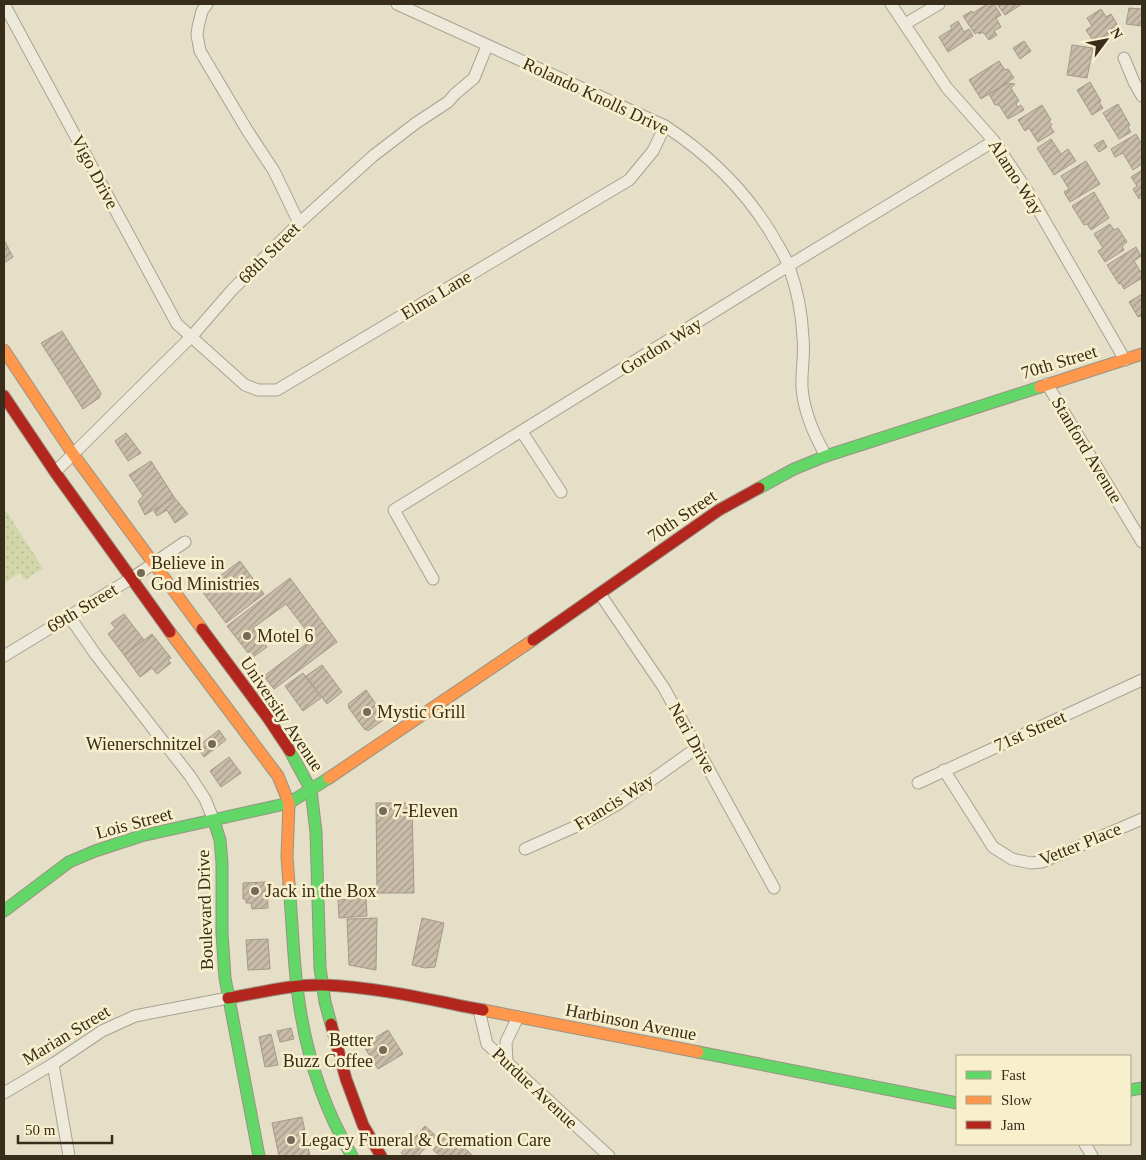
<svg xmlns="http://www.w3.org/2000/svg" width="1146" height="1160" viewBox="0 0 1146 1160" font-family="Georgia,serif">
  <defs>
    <pattern id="park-dots" width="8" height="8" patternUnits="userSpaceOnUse" patternTransform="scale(1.25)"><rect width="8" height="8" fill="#d2d7a9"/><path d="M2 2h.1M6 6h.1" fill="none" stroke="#b5b991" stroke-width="1.8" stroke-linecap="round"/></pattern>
    <pattern id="building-hatch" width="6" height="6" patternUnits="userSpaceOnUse" patternTransform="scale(1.25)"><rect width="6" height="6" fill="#c9bda9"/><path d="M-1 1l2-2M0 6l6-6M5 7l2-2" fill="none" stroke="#a49a89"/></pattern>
  </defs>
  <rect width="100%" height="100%" fill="#e5dfc8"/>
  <path fill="url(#park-dots)" d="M4,508L43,568L25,580L20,573L4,583Z"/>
  <g fill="url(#building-hatch)" stroke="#a59a88">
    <path d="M987,4L989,7L994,4L1001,15L996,18L1001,27L994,31L997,35L989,40L983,32L979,34L978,32L975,34L963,16L972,11L973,13Z"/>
    <path d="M997,4H1022L1005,15Z"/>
    <path d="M1129,8L1142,9V26L1126,24Z"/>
    <path d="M1101,9L1106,17L1111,14L1118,26L1096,45L1086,30L1092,26L1087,18Z"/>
    <path d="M958,21L964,32L969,29L973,36L948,52L939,37L952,29L950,26Z"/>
    <path d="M1024,41L1031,51L1020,59L1013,48Z"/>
    <path d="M1072,45L1093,48L1087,78L1067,75Z"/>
    <path d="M999,61L1005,70L1008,69L1014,78L981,99L969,80Z"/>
    <path d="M1090,82L1101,101L1099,102L1103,108L1092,115L1077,90Z"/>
    <path d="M1008,83L1015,84L1011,88L1019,101L1016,104L1018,107L1021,105L1024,110L1008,119L999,105H995L989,94Z"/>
    <path d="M1118,104L1130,125L1128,127L1131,132L1119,139L1103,113Z"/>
    <path d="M1042,105L1051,120L1049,121L1052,125L1050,126L1054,132L1038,142L1029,128L1025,131L1018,120Z"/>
    <path d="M1136,134L1142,144V164L1133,170L1123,153L1115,157L1111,149Z"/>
    <path d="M1051,139L1061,154L1068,149L1076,161L1054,175L1037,148Z"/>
    <path d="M1103,140L1107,147L1099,152L1094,145Z"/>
    <path d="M1086,161L1100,184L1070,202L1064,192L1069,189L1061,176Z"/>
    <path d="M1142,170V197L1139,199L1133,189L1137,186L1131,177Z"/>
    <path d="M1094,192L1109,218L1091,230L1087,224L1084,225L1072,206Z"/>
    <path d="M1110,224L1114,230L1118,228L1127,242L1122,246L1124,250L1105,262L1098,251L1103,248L1094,234Z"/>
    <path d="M4,240L13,257L4,263Z"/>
    <path d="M1136,247L1141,256L1134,261L1142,274V278L1124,289L1121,283L1119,284L1107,265Z"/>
    <path d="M1142,294V319L1141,316L1138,317L1129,302Z"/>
    <path d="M62,331L101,393L99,398L83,409L41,343Z"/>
    <path d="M126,433L141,453L128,461L115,441Z"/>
    <path d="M151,461L174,497L145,515L138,501L143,496L129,475Z"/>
    <path d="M174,497L188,514L175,523L167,510L157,516L154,511Z"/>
    <path d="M240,561L264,594L226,623L201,590Z"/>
    <path d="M290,578L337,642L274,689L264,676L313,639L286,604L253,628L267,647L252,658L227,626Z"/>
    <path d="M124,614L144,640L124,655L108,634L115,628L111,623Z"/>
    <path d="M152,634L171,658L168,660L171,663L157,674L152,668L140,677L124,655Z"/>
    <path d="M322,665L342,692L327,704L306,676Z"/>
    <path d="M303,673L321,698L303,711L285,686Z"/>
    <path d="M366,690L386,718L368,731L366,729L365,730L348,707L349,706L348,704Z"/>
    <path d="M219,730L226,740L204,757L197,747Z"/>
    <path d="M229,757L241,773L221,787L210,771Z"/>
    <path d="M376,803H412L414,893H377Z"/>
    <path d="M267,882L268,908L252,909L251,903H246V899H243V883Z"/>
    <path d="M366,898L367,916L339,918L338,900Z"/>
    <path d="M377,918L376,970L349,965L347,919Z"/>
    <path d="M422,918L444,923L435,967L425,968L412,965Z"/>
    <path d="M268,939L270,969L248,970L246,940Z"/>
    <path d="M291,1028L294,1039L280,1042L277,1031Z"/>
    <path d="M388,1030L403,1054L378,1069L363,1045Z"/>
    <path d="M271,1034L278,1065L265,1067L259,1037Z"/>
    <path d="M302,1117L310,1156H279L272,1123Z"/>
    <path d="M425,1126L436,1136L418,1156H404L401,1153Z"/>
    <path d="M448,1133L473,1156H440L433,1150Z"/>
  </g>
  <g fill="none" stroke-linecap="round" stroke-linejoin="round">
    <defs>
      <g id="street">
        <path d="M4,4L177,324L245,385L258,390H277L629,180L653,151L665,126"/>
        <path d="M207,4L202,11L198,27L197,35L200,51L247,130L274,171L299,223"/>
        <path d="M397,4L665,126C708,154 744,189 771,233C777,244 785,255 789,267C797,289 802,314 803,338C805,355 801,371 802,388C804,412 814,435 826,456"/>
        <path d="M891,4L947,88L994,141L1028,192L1125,360"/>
        <path d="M905,24L939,4"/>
        <path d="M1124,58L1134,82L1142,96"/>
        <path d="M1047,384L1142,542"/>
        <path d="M522,432L561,492"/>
        <path d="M55,472L192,336L232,290L299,223L373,156L416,123L448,102L455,94L474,78L487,46"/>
        <path d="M433,579L394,510L788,266L994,141"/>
        <path d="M600,594L664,688L774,888"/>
        <path d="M69,616L96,655L190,776L205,799L214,821"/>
        <path d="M4,656L132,578L185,542"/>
        <path d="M944,770L993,847L1012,859L1031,863L1042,862L1142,819"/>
        <path d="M918,783L1142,680"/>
        <path d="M525,849L588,821L618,804L698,747"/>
        <path d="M479,1010L487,1044L609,1156"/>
        <path d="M507,1063L506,1042L518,1017"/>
        <path d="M53,1064L69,1156"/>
        <path d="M4,1093L53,1064L102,1031L135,1016L228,998"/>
        <path d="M1085,1144L1092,1156"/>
      </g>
      <g id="fast">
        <path d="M759,488L794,469L826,456L1040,387"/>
        <path d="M290,751L311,790L316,832L320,968L325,1002L331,1024"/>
        <path d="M214,821L220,840L222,863V933L225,978L259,1156"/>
        <path d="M289,884C292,918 293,953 297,987C304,1047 321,1104 352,1156"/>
        <path d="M4,911L69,862L95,851L141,836L289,803L329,778"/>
        <path d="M698,1052L957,1103"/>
        <path d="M1130,1090L1142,1088"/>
      </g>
      <g id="slow">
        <path d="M4,350L73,454L202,629"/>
        <path d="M1040,387L1142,354"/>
        <path d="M170,632L278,776L289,803L287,857L289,884"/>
        <path d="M329,778L533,640"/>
        <path d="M483,1010L698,1052"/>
      </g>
      <g id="jam">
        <path d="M4,396L55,472L170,632"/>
        <path d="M202,629L268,718L290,751"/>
        <path d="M533,640L719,510L759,488"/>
        <path d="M228,998C259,993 292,984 323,985C377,987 431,1000 483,1010"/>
        <path d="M331,1024L346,1079L363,1125L381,1156"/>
      </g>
    </defs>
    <use href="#street" stroke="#a9a292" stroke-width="13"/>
    <use href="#fast" stroke="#999382" stroke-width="13"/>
    <use href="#slow" stroke="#999382" stroke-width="13"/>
    <use href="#jam" stroke="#999382" stroke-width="13"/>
    <use href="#street" stroke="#ede9db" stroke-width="11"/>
    <use href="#fast" stroke="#63d668" stroke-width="11"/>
    <use href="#slow" stroke="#ff974d" stroke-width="11"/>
    <use href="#jam" stroke="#b3261e" stroke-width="11"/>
  </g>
  <g fill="#756b58" stroke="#f8f0cd" stroke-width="2">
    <circle cx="141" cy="573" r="5"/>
    <circle cx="247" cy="636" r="5"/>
    <circle cx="367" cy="712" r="5"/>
    <circle cx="212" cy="744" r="5"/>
    <circle cx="383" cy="811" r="5"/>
    <circle cx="255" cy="891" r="5"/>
    <circle cx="383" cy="1050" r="5"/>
    <circle cx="291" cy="1140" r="5"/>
  </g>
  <g text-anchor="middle" stroke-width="5" stroke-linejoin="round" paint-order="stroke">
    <g font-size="18" fill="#382c1b" stroke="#f8f0cd">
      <text transform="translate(596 96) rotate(25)" y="6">Rolando Knolls Drive</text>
      <text transform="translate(95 172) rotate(62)" y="6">Vigo Drive</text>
      <text transform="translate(1016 177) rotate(57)" y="6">Alamo Way</text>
      <text transform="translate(269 253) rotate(-45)" y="6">68th Street</text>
      <text transform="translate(436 295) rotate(-31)" y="6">Elma Lane</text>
      <text transform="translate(661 346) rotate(-32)" y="6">Gordon Way</text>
      <text transform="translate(1059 362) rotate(-17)" y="6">70th Street</text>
      <text transform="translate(1087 450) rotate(59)" y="6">Stanford Avenue</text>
      <text transform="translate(682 516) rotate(-34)" y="6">70th Street</text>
      <text transform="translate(82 608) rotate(-31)" y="6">69th Street</text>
      <text transform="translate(282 714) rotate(56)" y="6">University Avenue</text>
      <text transform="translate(1030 731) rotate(-24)" y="6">71st Street</text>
      <text transform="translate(692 738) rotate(61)" y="6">Neri Drive</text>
      <text transform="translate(614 802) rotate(-32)" y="6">Francis Way</text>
      <text transform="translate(134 823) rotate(-15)" y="6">Lois Street</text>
      <text transform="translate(1080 844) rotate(-22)" y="6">Vetter Place</text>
      <text transform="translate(205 910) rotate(-92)" y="6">Boulevard Drive</text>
      <text transform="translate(631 1022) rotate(11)" y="6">Harbinson Avenue</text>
      <text transform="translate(66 1035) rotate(-31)" y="6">Marian Street</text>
      <text transform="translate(535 1088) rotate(43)" y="6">Purdue Avenue</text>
    </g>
    <g font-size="18" fill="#382c1b" stroke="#f8f0cd" text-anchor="start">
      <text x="151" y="569">Believe in<tspan x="151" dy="21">God Ministries</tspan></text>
      <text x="257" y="642">Motel 6</text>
      <text x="377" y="718">Mystic Grill</text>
      <text x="202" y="750" text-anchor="end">Wienerschnitzel</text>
      <text x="393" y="817">7-Eleven</text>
      <text x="265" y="897">Jack in the Box</text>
      <text x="373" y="1046" text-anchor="end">Better<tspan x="373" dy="21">Buzz Coffee</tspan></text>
      <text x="301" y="1146">Legacy Funeral &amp; Cremation Care</text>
    </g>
  </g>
  <rect width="1146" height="1160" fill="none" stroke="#382c1b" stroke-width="10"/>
  <rect x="956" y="1055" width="175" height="90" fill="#f8f0cd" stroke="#aba286"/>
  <rect x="966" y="1071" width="25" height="8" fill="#63d668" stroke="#aba286"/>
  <text x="1001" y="1080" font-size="15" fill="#382c1b">Fast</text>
  <rect x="966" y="1096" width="25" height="8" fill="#ff974d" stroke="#aba286"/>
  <text x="1001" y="1105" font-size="15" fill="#382c1b">Slow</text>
  <rect x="966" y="1121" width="25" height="8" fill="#b3261e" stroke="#aba286"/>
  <text x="1001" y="1130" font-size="15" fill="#382c1b">Jam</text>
  <g transform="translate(1106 40) rotate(58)" stroke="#f8f0cd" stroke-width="4" paint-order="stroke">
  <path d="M0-4L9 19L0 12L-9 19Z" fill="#382c1b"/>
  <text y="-8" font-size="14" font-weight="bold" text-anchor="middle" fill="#382c1b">N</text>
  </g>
  <path d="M18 1135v8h94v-8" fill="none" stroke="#382c1b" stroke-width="2.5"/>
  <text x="25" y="1135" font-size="15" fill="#382c1b" stroke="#f8f0cd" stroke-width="4" paint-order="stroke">50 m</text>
</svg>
